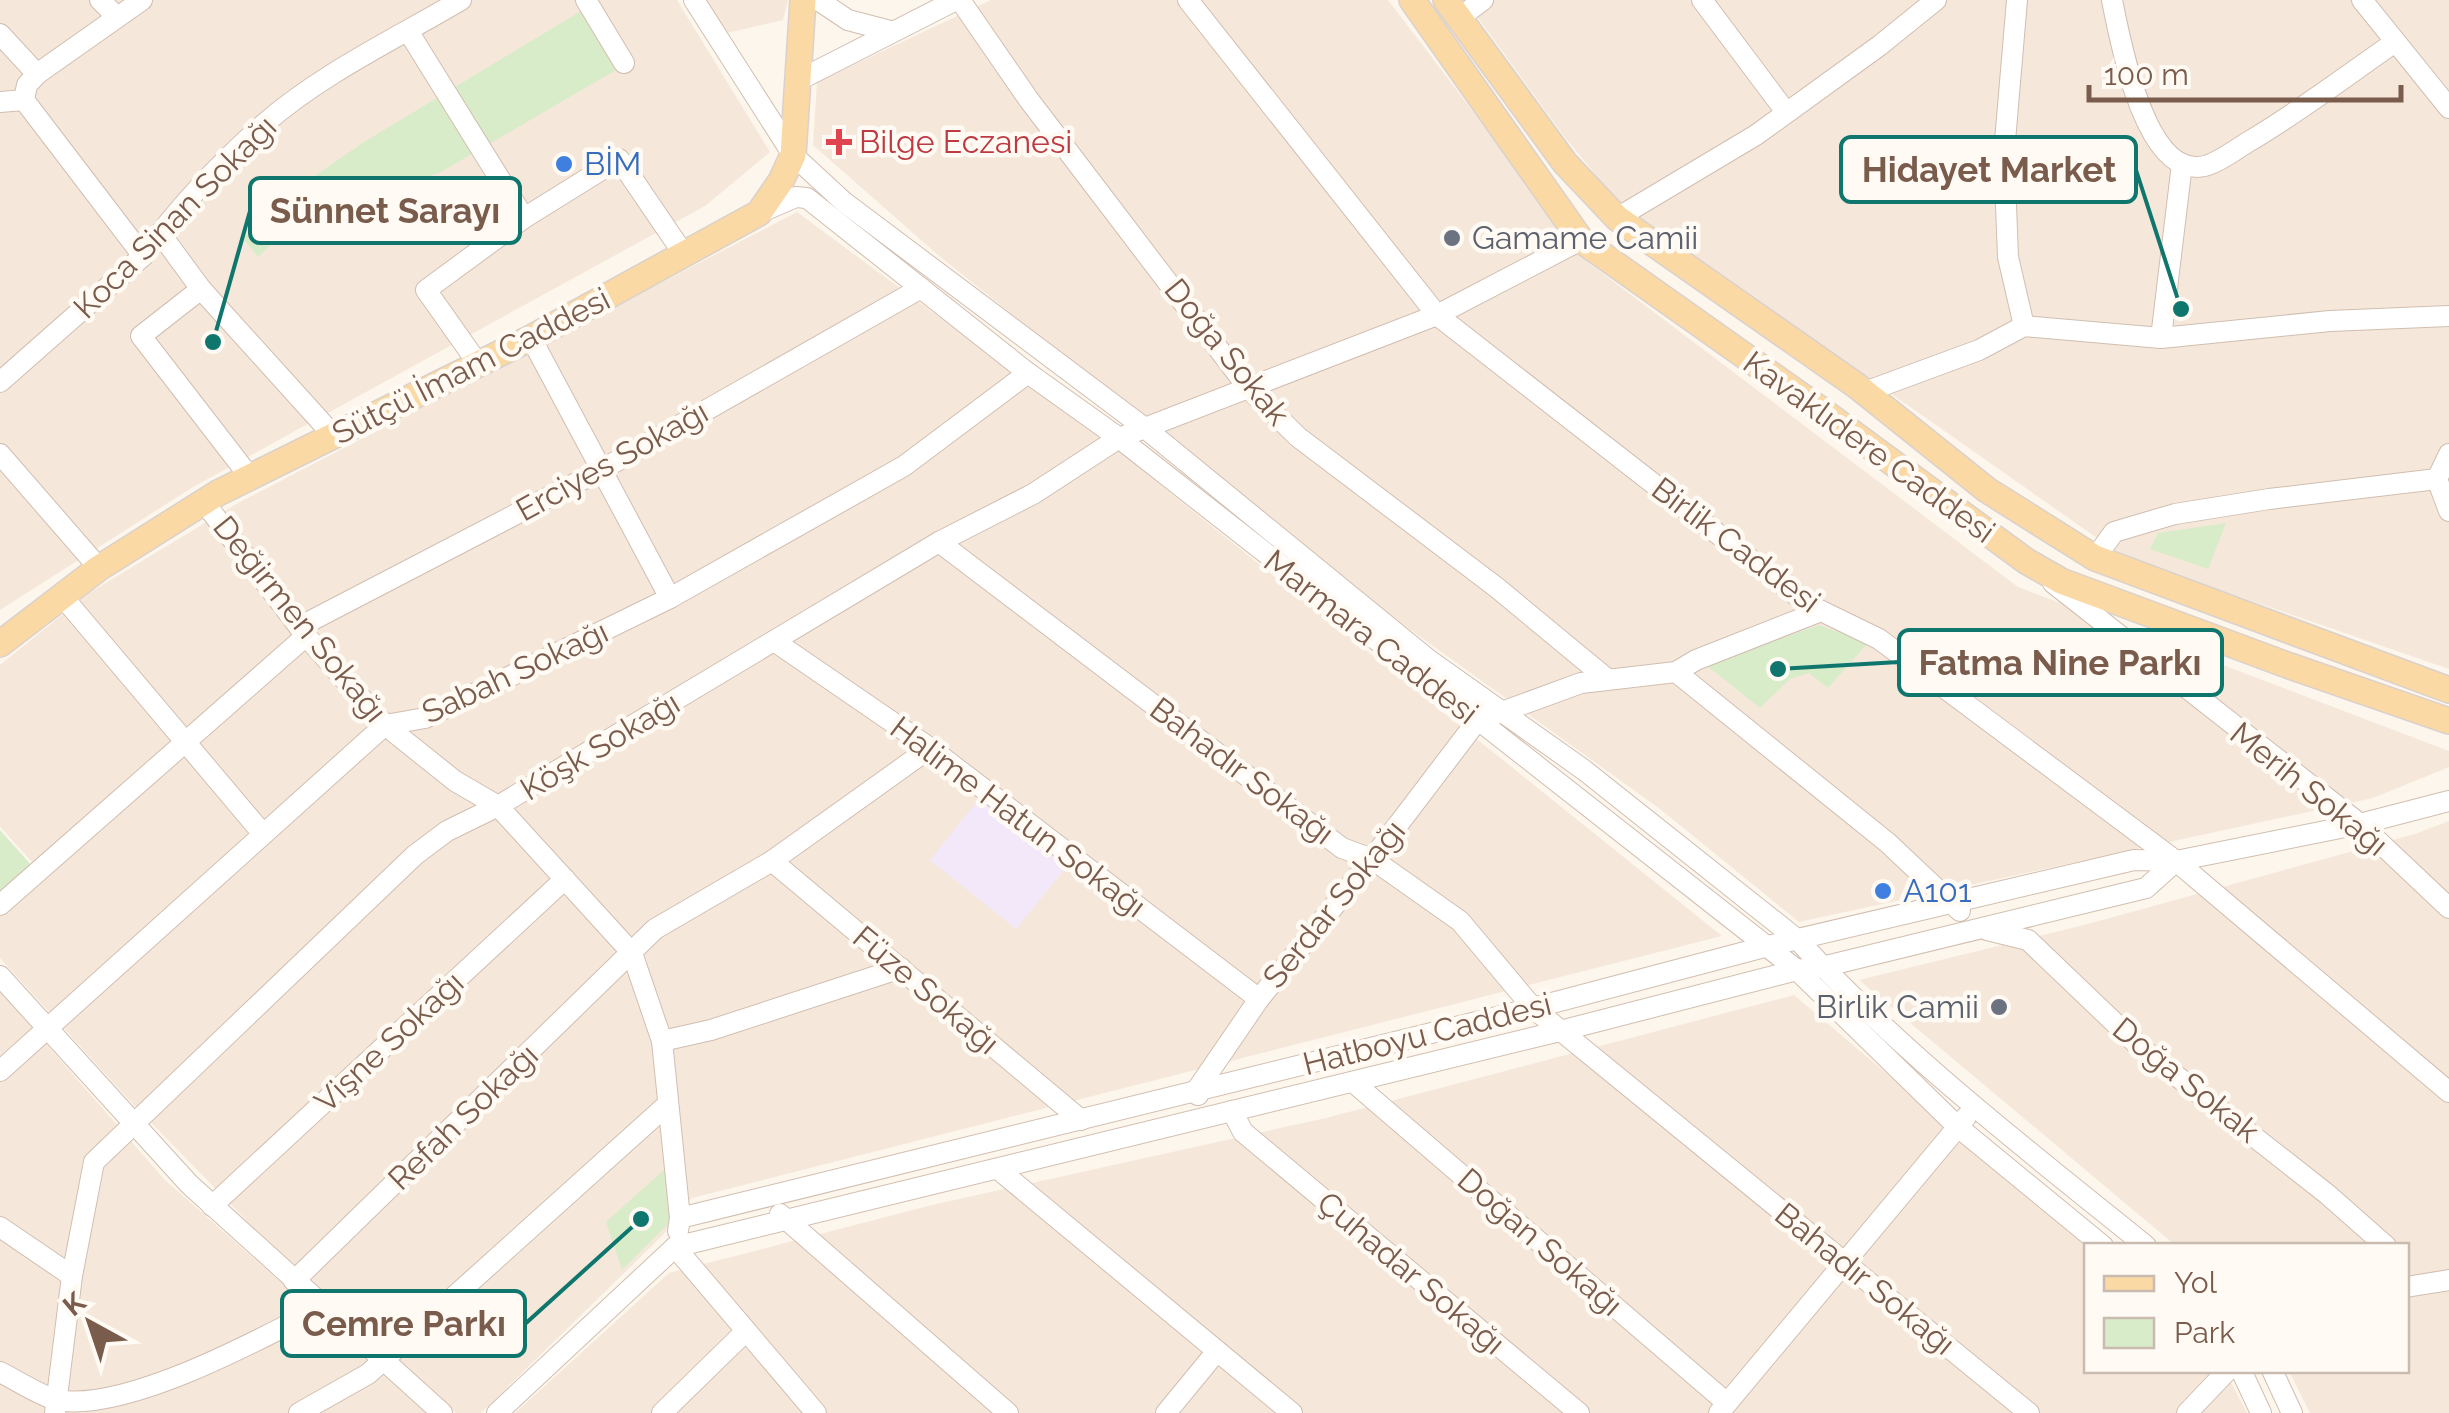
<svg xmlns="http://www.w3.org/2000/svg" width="2449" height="1413" viewBox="0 0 2449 1413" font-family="Raleway,sans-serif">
  <rect width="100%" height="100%" fill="#fdf6ec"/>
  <g fill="#f5e8da">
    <path d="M0,0H677L770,152L705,206L193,487L0,610Z"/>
    <path d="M705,0H788L783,20L727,33Z"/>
    <path d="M991,0H1388L1589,263L2018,587L2449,751V767L2373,798L1799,922L1660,809L1369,600L938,255L813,145L817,82Z"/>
    <path d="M1465,0H2449V669L2124,557L1618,202L1563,135Z"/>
    <path d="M797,212L1092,430L1722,936L692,1198L663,1235L481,1413H456L283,1258L129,1100L0,958V895L34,864L0,827V665L89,593L238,503Z"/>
    <path d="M2449,821V1413H2310L2289,1371L2406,1370V1246L2175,1245L1859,980L2084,925L2415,834Z"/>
    <path d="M0,991L165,1180L429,1413H0Z"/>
    <path d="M1794,995L2089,1245L2086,1370L2225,1371L2247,1413H515L669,1273L932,1205L1326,1118Z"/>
  </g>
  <path fill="#f3e8fa" d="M983,794L1069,864L1016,929L930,860Z"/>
  <g fill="#d8ecc9">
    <path d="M586,8L623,66L441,172L281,235L258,257L243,238L316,175L364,142Z"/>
    <path d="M2226,523L2208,569L2150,549L2158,533Z"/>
    <path d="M1819,625L1868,643L1828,688L1809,673L1790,679L1760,708L1706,665Z"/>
    <path d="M0,830L32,866L0,895Z"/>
    <path d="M666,1168L676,1216L622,1270L606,1222Z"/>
  </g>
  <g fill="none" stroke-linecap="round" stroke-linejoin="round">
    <defs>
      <g id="minor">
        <path d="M100,0L117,17"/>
        <path d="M586,0L624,63"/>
        <path d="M694,0L793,155L844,202L1146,429L1429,660L1584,770L1798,940C1902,1054 2026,1149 2146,1246"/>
        <path d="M818,0L848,20L890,31"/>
        <path d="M960,0L1029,100L1249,389L1298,437L1496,587L1606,678"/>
        <path d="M1188,0L1437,315L1809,605L1879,639L2176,861L2449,1092"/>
        <path d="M1702,0L1786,112"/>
        <path d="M2017,0L2004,153L2008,257L2024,326"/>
        <path d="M2112,0C2120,41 2141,150 2185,165C2191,167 2201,168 2208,165C2221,161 2235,150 2248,142C2299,112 2346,76 2395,42"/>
        <path d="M2362,0L2449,108"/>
        <path d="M1459,18L1483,0"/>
        <path d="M408,31L524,218"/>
        <path d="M0,34L37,74"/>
        <path d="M799,80L956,0"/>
        <path d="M24,100L143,256"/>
        <path d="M24,100L27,85L37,74L142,0"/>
        <path d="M0,102L24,100"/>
        <path d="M761,212L796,197L807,198L1028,373L1119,438L1797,970L1958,1127L2103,1246"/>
        <path d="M1617,218L1756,135L1879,46L1936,0"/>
        <path d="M160,233L201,289L333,435"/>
        <path d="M201,289L141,336L249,476"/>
        <path d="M531,338L670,598"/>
        <path d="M2161,338L2182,164"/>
        <path d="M479,365L426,290L524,218L619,159L685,256"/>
        <path d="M0,382L143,256C177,209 220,163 264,124C321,74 395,39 461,0"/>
        <path d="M1865,392L1979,350L2024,326L2161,338L2330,321L2449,316"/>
        <path d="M0,454L99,568"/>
        <path d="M2437,479L2449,511"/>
        <path d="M204,502L306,636L385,725L455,781L498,806L632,953L662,1041L680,1218L678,1231"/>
        <path d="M939,542L1342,848L1372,859L1460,921L1533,1008L2029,1413"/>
        <path d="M2095,558L2114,532L2175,514L2269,499L2437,479L2449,454"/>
        <path d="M2053,583L2360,824L2449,908"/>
        <path d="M63,597L263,834"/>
        <path d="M299,627L601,470L921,288"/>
        <path d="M774,641L930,748L1259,999"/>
        <path d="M1676,672L1888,843L1960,911"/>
        <path d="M772,861L1081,1120"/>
        <path d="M0,905L306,636"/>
        <path d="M1987,930L2028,940L2141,1048L2327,1194L2386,1246"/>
        <path d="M0,976L189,1184L442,1413"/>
        <path d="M662,1041L711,1030L901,968"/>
        <path d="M0,1071L385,725L425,718L670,598L904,466L1028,373"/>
        <path d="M1353,1082L1727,1403"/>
        <path d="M1198,1095L1196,1091L1259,999L1372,859L1477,721L1581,683L1676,672L1696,660L1821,611"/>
        <path d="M1232,1111L1243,1132L1579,1413"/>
        <path d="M998,1169L1292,1413"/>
        <path d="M212,1206L565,879"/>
        <path d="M780,1214L1008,1413"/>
        <path d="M680,1218L1533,1008L1768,946L2134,860L2176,861L2360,824L2449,801"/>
        <path d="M0,1227L72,1276"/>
        <path d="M675,1247L816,1413"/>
        <path d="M294,1281L655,929L772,861L930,748"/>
        <path d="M2406,1287L2449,1280"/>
        <path d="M2241,1370L2261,1413"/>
        <path d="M2272,1370L2292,1413"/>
        <path d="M0,1372C18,1381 37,1394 56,1400C125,1413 261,1339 322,1307"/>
        <path d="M55,1413L72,1276L94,1162L415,855L447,831L498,806L939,542L1033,494L1119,438L1437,315L1581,240"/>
        <path d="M299,1413L368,1374L668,1104"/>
        <path d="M497,1413L675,1247L1564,1030L1797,970L1822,967L2146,888L2176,861"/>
        <path d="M662,1413L746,1331"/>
        <path d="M1166,1413L1217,1351"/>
        <path d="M1719,1413L1966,1117"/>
        <path d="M2187,1413L2228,1370"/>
      </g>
      <g id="major">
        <path d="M1412,0L1581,240L1817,407L2026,561L2061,581L2287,665L2449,721"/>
        <path d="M1446,0L1565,163L1617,218L1857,386L1987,490L2095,558L2449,690"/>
        <path d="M0,644L99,568L218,493L531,338L759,213L781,181L793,155L803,0"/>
      </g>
    </defs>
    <use href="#minor" stroke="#d1beb0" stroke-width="22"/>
    <use href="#major" stroke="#dad1cd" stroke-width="28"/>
    <use href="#minor" stroke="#fff" stroke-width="20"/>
    <use href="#major" stroke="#fbd9a5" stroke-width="25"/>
  </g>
  <path fill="#e0444e" stroke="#fffaf3" stroke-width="4" d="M834 127h10v10h10v10h-10v10h-10v-10h-10v-10h10z"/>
  <g fill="#3f7fe0" stroke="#fffaf3" stroke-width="4">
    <circle cx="564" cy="164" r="10"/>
    <circle cx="1883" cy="891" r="10"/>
  </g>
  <g fill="#6b7280" stroke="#fffaf3" stroke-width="4">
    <circle cx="1452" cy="238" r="10"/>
    <circle cx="1999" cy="1007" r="10"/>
  </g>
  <g text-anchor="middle" stroke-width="9" stroke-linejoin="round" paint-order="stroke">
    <g font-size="32" fill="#be3a42" stroke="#fffaf3" text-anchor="start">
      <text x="859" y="153">Bilge Eczanesi</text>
    </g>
    <g font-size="32" fill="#366cbe" stroke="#fffaf3" text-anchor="start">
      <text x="584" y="175">BİM</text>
      <text x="1903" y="902">A101</text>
    </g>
    <g font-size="32" fill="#7a5c4d" stroke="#fffaf3">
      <text transform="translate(175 217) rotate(-45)" y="11">Koca Sinan Sokağı</text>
      <text transform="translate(1227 352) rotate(51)" y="11">Doğa Sokak</text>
      <text transform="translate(471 366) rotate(-27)" y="11">Sütçü İmam Caddesi</text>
      <text transform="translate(1869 447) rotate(36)" y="11">Kavaklıdere Caddesi</text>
      <text transform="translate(612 461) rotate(-29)" y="11">Erciyes Sokağı</text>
      <text transform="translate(1736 545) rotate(37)" y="11">Birlik Caddesi</text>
      <text transform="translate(300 619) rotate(51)" y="11">Değirmen Sokağı</text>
      <text transform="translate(1371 637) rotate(38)" y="11">Marmara Caddesi</text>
      <text transform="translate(515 672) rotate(-25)" y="11">Sabah Sokağı</text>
      <text transform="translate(600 746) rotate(-31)" y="11">Köşk Sokağı</text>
      <text transform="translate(1242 771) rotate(37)" y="11">Bahadır Sokağı</text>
      <text transform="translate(2309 789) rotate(39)" y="11">Merih Sokağı</text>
      <text transform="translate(1018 817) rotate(37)" y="11">Halime Hatun Sokağı</text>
      <text transform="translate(1334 904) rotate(-51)" y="11">Serdar Sokağı</text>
      <text transform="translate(926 990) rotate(40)" y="11">Füze Sokağı</text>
      <text transform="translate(1427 1034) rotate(-14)" y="11">Hatboyu Caddesi</text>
      <text transform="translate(389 1042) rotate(-43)" y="11">Vişne Sokağı</text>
      <text transform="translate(2186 1080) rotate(39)" y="11">Doğa Sokak</text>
      <text transform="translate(463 1117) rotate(-44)" y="11">Refah Sokağı</text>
      <text transform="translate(1540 1242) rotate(41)" y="11">Doğan Sokağı</text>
      <text transform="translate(1411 1273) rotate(40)" y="11">Çuhadar Sokağı</text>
      <text transform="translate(1865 1279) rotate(39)" y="11">Bahadır Sokağı</text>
    </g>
    <g font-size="32" fill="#5b616d" stroke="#fffaf3" text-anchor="start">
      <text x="1472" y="249">Gamame Camii</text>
      <text x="1979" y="1018" text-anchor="end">Birlik Camii</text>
    </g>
  </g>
  <path fill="none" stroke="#0f766e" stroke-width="4" d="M2181 309L2136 170M213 342L250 211M1778 669L1899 662M641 1219L525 1324"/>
  <g fill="#0f766e" stroke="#fffaf3" stroke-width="4">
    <circle cx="2181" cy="309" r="10"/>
    <circle cx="213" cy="342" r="10"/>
    <circle cx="1778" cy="669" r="10"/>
    <circle cx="641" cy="1219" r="10"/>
  </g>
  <g fill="#fffaf3" stroke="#0f766e" stroke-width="4">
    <rect x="1841" y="137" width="295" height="65" rx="10"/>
    <rect x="250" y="178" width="270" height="65" rx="10"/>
    <rect x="1899" y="630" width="323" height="65" rx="10"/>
    <rect x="282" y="1291" width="243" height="65" rx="10"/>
  </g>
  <g font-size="35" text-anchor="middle" font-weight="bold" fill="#7a5c4d">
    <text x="1989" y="182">Hidayet Market</text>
    <text x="385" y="223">Sünnet Sarayı</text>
    <text x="2060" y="675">Fatma Nine Parkı</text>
    <text x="404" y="1336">Cemre Parkı</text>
  </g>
  <rect x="2084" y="1243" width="325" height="130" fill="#fffaf3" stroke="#cabbb1" stroke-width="2.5"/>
  <rect x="2104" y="1276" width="50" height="15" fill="#fbd9a5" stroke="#cabbb1" stroke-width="2.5"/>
  <text x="2174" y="1293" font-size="30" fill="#7a5c4d">Yol</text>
  <rect x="2104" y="1318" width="50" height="30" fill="#d8ecc9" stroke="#cabbb1" stroke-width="2.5"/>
  <text x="2174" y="1343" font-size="30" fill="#7a5c4d">Park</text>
  <g transform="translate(90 1323) rotate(320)" stroke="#fffaf3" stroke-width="8" paint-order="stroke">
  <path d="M0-8L18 38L0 25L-18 38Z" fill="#7a5c4d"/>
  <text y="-15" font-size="28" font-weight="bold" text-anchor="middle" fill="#7a5c4d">K</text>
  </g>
  <path d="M2089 85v15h312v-15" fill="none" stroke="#7a5c4d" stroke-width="5"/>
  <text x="2104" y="85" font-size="30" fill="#7a5c4d" stroke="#fffaf3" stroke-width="8" paint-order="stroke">100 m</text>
</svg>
